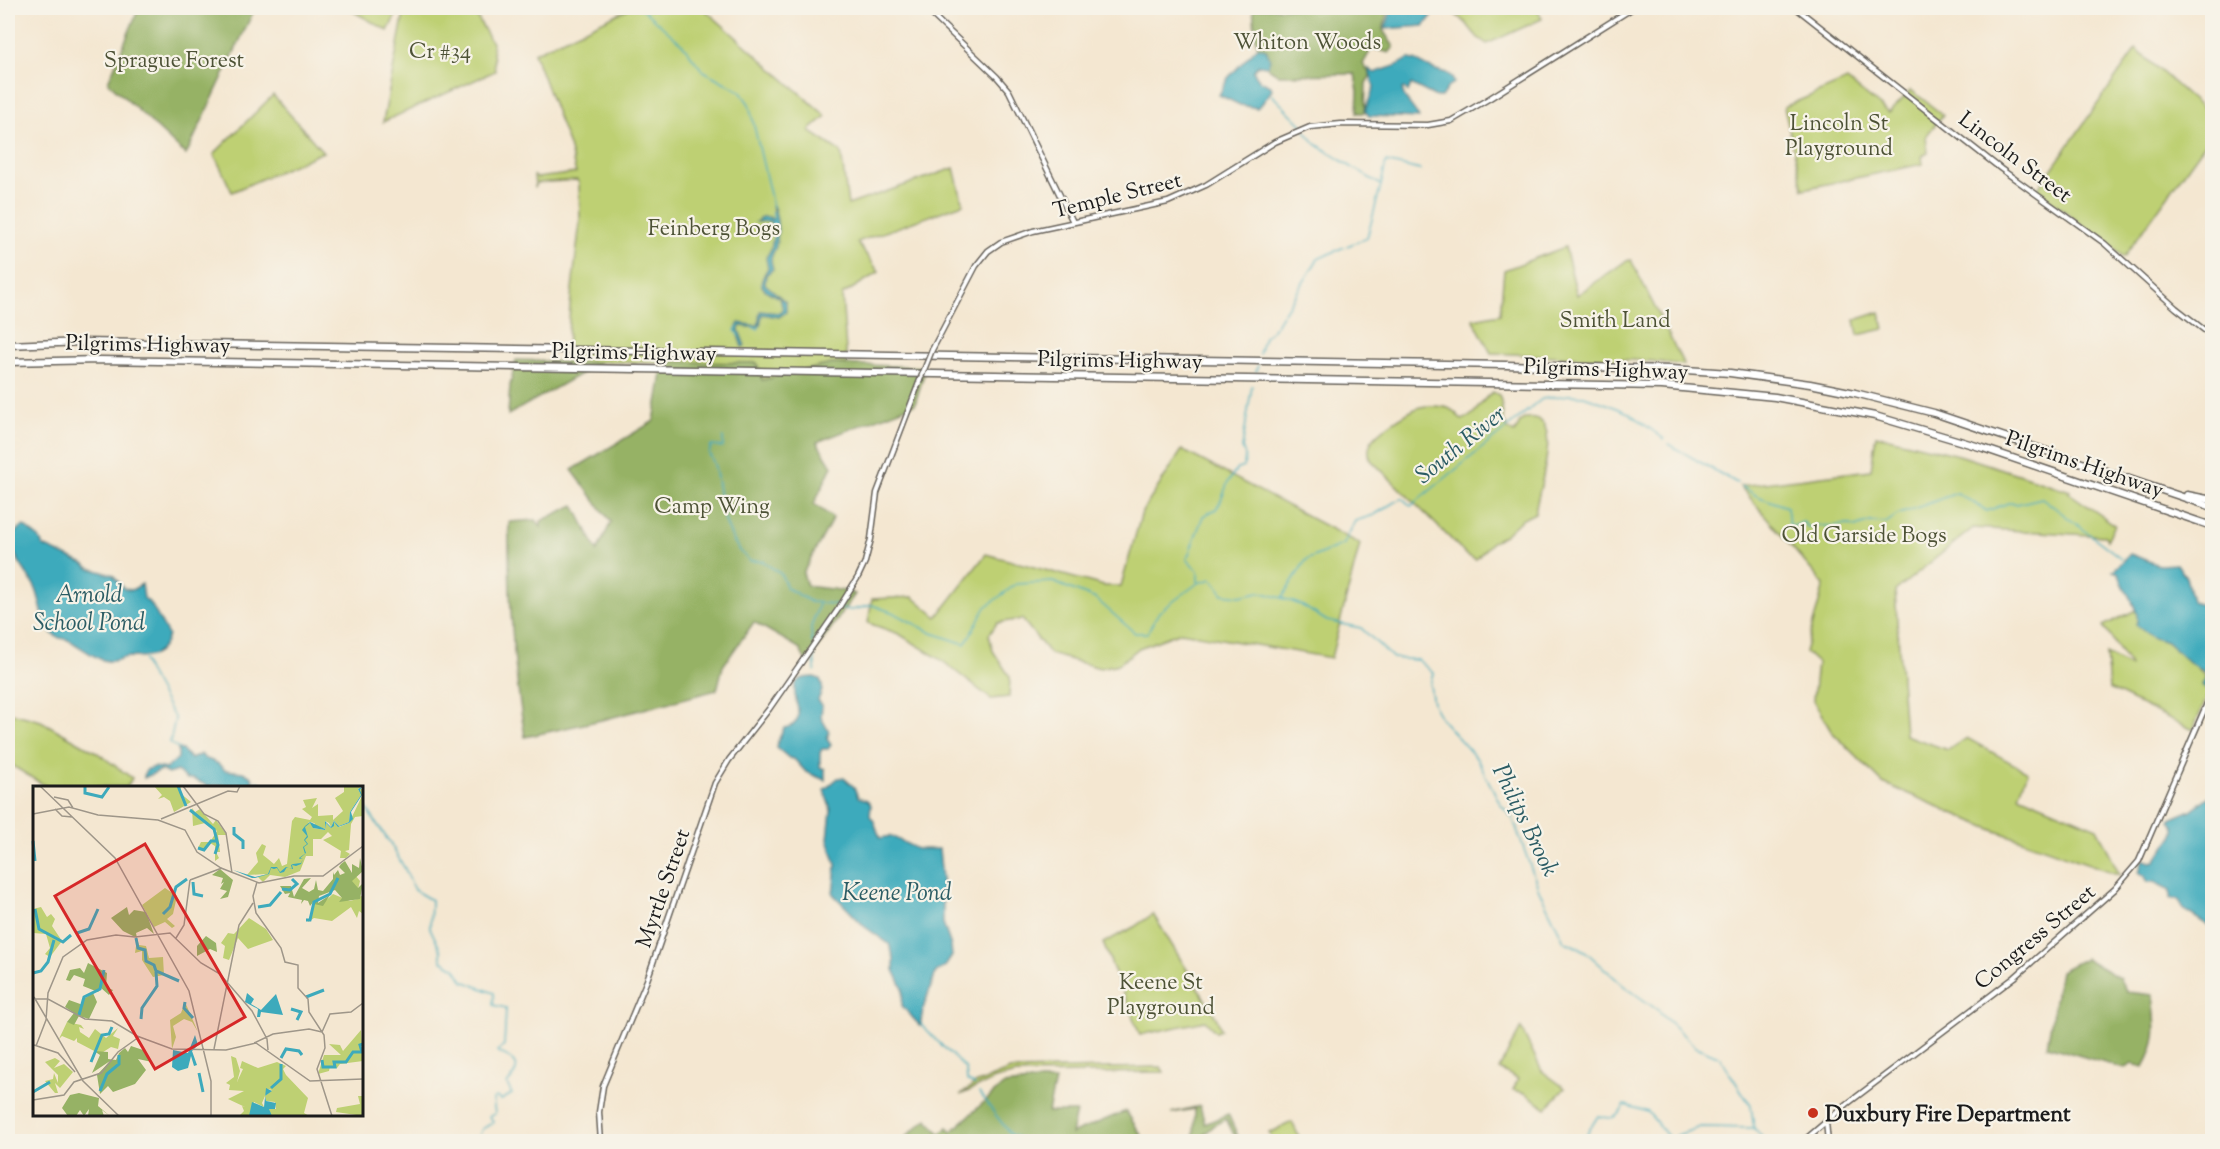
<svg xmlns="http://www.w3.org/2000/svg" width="2220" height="1149" viewBox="0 0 2220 1149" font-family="'Sorts Mill Goudy',serif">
  <rect width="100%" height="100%" fill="#f7f3e8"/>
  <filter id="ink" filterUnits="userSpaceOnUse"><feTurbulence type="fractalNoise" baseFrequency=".0167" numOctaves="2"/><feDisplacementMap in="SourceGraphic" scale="12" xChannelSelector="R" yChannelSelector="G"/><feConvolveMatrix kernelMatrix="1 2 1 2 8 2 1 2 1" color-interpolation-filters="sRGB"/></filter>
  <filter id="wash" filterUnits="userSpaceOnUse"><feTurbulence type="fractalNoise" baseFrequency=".008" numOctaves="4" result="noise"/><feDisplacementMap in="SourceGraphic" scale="24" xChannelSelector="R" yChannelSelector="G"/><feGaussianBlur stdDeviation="1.35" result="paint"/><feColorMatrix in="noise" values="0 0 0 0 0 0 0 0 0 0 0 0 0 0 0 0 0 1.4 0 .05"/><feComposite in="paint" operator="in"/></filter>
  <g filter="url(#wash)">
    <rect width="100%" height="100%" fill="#f4e7d1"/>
    <g fill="#bed073" stroke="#6d7648" stroke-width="1.5">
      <path d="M347,8H398L399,9L388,31Z"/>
      <path d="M405,8L473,10L492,43L495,71L383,122Z"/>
      <path d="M630,8H703L826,116L809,131L841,152L848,205L954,168L963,204L857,242L879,272L842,295L847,364H832L762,380L757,363L566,362L570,306L580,222L579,184L577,180L537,183L535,186L534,176L537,178L576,173L569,146L534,53Z"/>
      <path d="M1447,8H1537L1542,19L1487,44L1477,37L1466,23Z"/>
      <path d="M2136,49L2212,117V134L2124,257L2037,190Z"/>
      <path d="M1847,80L1889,113L1911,90L1943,115L1926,136L1928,153L1922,156L1923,164L1803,189L1784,107Z"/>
      <path d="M273,95L323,152L232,192L214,154Z"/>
      <path d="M1565,247L1577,295L1626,261L1631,260L1684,365L1650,361L1491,353L1473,319L1500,314L1504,270Z"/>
      <path d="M1880,312L1884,329L1858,335L1855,320Z"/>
      <path d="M1493,392L1499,395C1505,408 1499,426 1514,433C1518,429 1518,425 1521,421C1525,418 1530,417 1534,418C1563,423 1537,494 1535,513L1521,520L1505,535L1493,541L1476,559L1468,556L1371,460C1368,454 1368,448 1371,442C1377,431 1409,411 1420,407C1428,405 1441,406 1448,408C1454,410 1458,416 1462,420C1478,416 1480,399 1493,392Z"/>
      <path d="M1876,435L1959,455L2070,491L2069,493L2115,525L2107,540L2105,536L1973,528L1895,591L1905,735L1948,750L1967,738L2028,772L2019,795L2097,828L2120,875L1993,830L1883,783L1831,731L1813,700L1817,663L1805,652L1824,585L1740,486L1871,470Z"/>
      <path d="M1182,450L1360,544L1331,658L1181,632L1139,648L1119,664L1100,668L1050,654L1022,619L997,623L989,635L993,651L1010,677L1009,697L991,699L940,659L899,634L868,623L872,599L913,597L937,617L986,554L1104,586H1121L1142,512Z"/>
      <path d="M2140,608L2169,644H2177L2212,685L2193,730L2109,689L2106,654L2131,667L2103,626Z"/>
      <path d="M8,712L41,721L96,752L132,778L127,787H47L8,763Z"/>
      <path d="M1153,914L1217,1019L1221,1030L1216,1032L1205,1021L1140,1035L1103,943L1134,927Z"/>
      <path d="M1521,1028L1542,1071L1565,1088L1546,1108L1525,1093L1513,1090L1518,1079L1499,1069Z"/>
      <path d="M1161,1067L1164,1072L1016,1074L995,1079L960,1095L975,1084L1010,1070Z"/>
      <path d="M1292,1122L1301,1141H1273L1269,1133Z"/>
    </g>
    <g fill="#96b265" stroke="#596740" stroke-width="1.5">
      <path d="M139,8H255L186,155L108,82Z"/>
      <path d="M1253,8H1389L1383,30L1394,47L1389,53L1372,48L1363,64L1371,75L1366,83L1365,113H1357L1358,91L1355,74L1279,75L1268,68L1256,41Z"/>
      <path d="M516,360L600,363L508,415L510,385Z"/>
      <path d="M664,362L757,363L762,380L832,364L926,367L915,404L817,442L832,466L814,504L833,518L803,573L807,586C824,589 840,588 855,594L807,663L799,648L754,622L723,666L717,690L606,719L525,737C513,666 508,594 509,522L536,520L541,527V521L574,505L597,551L611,522L572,470L654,421Z"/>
      <path d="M2085,958L2119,978L2127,992L2153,995C2156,1026 2160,1038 2144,1067L2132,1064L2125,1069L2047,1046L2060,971Z"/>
      <path d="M1039,1081H1055L1048,1112H1076L1071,1134L1126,1111L1145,1141H901L927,1119L940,1134L948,1127L951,1132L1003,1085Z"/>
      <path d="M1200,1106L1205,1124L1228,1114L1240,1141H1237L1226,1119L1216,1124L1197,1141H1188L1194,1137L1195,1109L1171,1113Z"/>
    </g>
    <g fill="#3daabc" stroke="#2c636c" stroke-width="1.5">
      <path d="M1392,8H1434L1436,11L1424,26L1385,29Z"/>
      <path d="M1257,47L1266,49L1270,59L1268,66L1258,65L1253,71L1260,81L1271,86L1272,90L1261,105L1257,108L1240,105L1219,95L1228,78Z"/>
      <path d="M1408,59C1417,59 1423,65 1431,68C1442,74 1450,69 1454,83L1448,87L1441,97H1436L1411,84L1408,92L1404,88L1402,89C1404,101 1415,108 1419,118L1369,116L1365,111L1374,87L1369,69L1375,73C1385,68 1396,68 1408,59Z"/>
      <path d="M772,203C778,216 779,234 776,246C772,258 769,255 773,269L766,275L765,284L786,302V312L779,317L762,314L760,326L758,328L740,326L739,330L745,346L742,347L736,329L739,323L758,326L760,311L779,313L783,310L780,298C763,289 755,288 768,268L766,258L771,249L774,235L770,221L756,222L761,217H769L774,220Z"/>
      <path d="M24,526L39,538L43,546L84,564L89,568L113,575L124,589L132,590L142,584L144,598L151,604L168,635C162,658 149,658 129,657C123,657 117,661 111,661C99,663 78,644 66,639C63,638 60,639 57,637C41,629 42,601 35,587C30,578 10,550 10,543C10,536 18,528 24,526Z"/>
      <path d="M2130,554L2159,565L2177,564L2186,577L2192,601L2198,604H2212V684L2209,691L2202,685L2207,676L2206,673L2185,659L2167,642L2153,638L2136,625C2142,609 2122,590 2119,573L2113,571Z"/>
      <path d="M814,677L820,679C824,688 822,691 818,700L822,706L821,717L829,732L827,739L831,745L828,749H822L820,753V767L825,769V780L806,772L794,759L789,758L777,748L778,741L784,728C821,721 769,677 814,677Z"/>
      <path d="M178,749L182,750L191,759L201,754L204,758L217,763L225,770L243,772L252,777L253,781L250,787H231L227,785L208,786L193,779H187L177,771L168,774L161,770L144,778L145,771C151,766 160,767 166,769L178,758Z"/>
      <path d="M838,778H844L854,787L858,797L867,800L871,805L870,816C877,822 875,830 881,838L891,836L917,849H939L943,889V923L951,946L952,956L945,967L936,972L924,1006L920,1026L902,1006L903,989L894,970V958L889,944L865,927L833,894L836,865L828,839L831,810L824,790Z"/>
      <path d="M2212,794V928L2184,910L2179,900L2170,899V890L2154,882H2148L2144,875L2139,873L2143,859L2150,862L2155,861L2175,833V827L2170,821L2172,818L2191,810Z"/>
    </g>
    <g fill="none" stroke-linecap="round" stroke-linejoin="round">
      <g stroke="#3daabc" stroke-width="1.5">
        <path d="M641,8L682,44L702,70L740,91L749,104L773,207"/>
        <path d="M1272,95L1303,126"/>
        <path d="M1305,131L1316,144L1353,168"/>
        <path d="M1381,185L1386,162L1420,170"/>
        <path d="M773,211L774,221"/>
        <path d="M1347,246L1367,238L1381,185L1355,169"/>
        <path d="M1284,313L1318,259L1344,247"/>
        <path d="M739,326L735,330L739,336"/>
        <path d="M752,327L758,329L759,326"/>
        <path d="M1259,354L1264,337L1273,330L1282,315"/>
        <path d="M1256,372L1258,365"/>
        <path d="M723,437V447L711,446L709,454C716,464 716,474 718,485C722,513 728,543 750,561H762L781,574L787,588L811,602L834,604L842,609L852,610L872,605L894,613L932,633L965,644L986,607L1016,584L1053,582L1096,599L1135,633H1147L1159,612L1198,583L1212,579L1223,594L1240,596L1259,592L1282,598L1306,560L1344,544L1355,521L1374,515L1402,498L1411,506L1542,399L1568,395L1584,396L1604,403L1629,413L1664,439"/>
        <path d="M1668,444L1737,483"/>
        <path d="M1741,486L1757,496L1787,507L1789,524L1794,526L1803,522L1808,527H1812L1816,525L1822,526L1851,525L1855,527L1870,522L1886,523L1897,515L1957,493L1987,511L2011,502L2017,504L2042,498L2121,558"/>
        <path d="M1198,583V571L1187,559L1203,516L1216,509L1220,503L1228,482L1237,469L1244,467L1245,455L1242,448L1252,386"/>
        <path d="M1282,598L1301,605L1327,621L1361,628L1393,658L1418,660L1433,673L1430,685L1433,704L1442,720L1477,759L1500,803L1513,819L1539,890L1564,941L1585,951L1624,986L1659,1011"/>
        <path d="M812,643L811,627L819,604"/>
        <path d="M814,649L815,671"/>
        <path d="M144,660L147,669L175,719L170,743L179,749"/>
        <path d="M257,781L270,788"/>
        <path d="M366,808L390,843L405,869L414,890L431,900L430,928L441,951V960L455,968L463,981L494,993L493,1005L506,1008L504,1046L497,1051C517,1062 524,1065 507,1084L512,1094L501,1100L496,1097L493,1099L495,1114L489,1116L494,1122L482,1129L477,1142"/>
        <path d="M1660,1013L1696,1047L1718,1056"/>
        <path d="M921,1023L922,1026L966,1069L967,1081L975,1085"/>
        <path d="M1720,1058L1751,1106L1754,1128L1766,1142"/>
        <path d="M979,1093L1011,1135L1030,1142"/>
        <path d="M1675,1136L1700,1127L1753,1128"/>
        <path d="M1585,1142L1588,1132L1598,1116C1612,1120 1618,1118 1625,1105L1648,1112L1670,1139"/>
      </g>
    </g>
  </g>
  <g filter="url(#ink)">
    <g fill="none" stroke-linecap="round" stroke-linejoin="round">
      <defs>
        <g id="secondary">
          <path d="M925,8L997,77L1009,91L1073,222"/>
          <path d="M1796,8L2001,169L2104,243L2176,308L2212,336"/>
          <path d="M932,350L976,266L988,251L1001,242L1033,231L1168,202L1206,185L1275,142L1310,127L1341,124L1428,125L1451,121L1490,98L1633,8"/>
          <path d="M840,606L858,577L865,562L871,539L877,493L920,380"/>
          <path d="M1826,1122L1828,1142"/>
          <path d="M601,1142L599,1112L603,1086L647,980L715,783L729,760L769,709L839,608"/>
          <path d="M1799,1142L1807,1138L1847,1104L2015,977L2115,889L2139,861L2212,692"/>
        </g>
        <g id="highway">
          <path d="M8,345L83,342L1506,365L1671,369L1730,373L1810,384L1855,393L1934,413L2212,507"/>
          <path d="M8,362L100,360L1662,386L1775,397L1875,416L1983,448L2212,526"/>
          <path d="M2187,495L2212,500"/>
        </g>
      </defs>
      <use href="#secondary" stroke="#68635b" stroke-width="7"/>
      <use href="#highway" stroke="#68635b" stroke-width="9"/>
      <use href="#secondary" stroke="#fff" stroke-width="4"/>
      <use href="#highway" stroke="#fff" stroke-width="6"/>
      <defs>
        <path id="secondary-bridge" d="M920,380L932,350"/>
      </defs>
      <use href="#secondary-bridge" stroke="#68635b" stroke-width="7" stroke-linecap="butt"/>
      <use href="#secondary-bridge" stroke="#fff" stroke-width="4"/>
    </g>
  </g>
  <circle fill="#c8321e" stroke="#f7f3e8" stroke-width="2" cx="1813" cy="1113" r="6"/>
  <g text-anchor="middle" stroke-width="4.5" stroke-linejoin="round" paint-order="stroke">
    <g font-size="22" fill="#4d5236" stroke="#f7f3e8">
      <text x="1307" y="49">Whiton Woods</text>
      <text x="440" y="58">Cr #34</text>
      <text x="174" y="67">Sprague Forest</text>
      <text x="1839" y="130">Lincoln St<tspan x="1839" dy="25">Playground</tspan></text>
      <text x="714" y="235">Feinberg Bogs</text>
      <text x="1615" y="327">Smith Land</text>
      <text x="712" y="513">Camp Wing</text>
      <text x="1864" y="542">Old Garside Bogs</text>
      <text x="1161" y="989">Keene St<tspan x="1161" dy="25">Playground</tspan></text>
    </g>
    <g font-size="22" fill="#1c1c1c" stroke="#f7f3e8">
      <text transform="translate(2016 156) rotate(37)" y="8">Lincoln Street</text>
      <text transform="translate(1117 194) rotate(-14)" y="8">Temple Street</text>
      <text transform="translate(148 343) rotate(1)" y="8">Pilgrims Highway</text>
      <text transform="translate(634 351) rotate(1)" y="8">Pilgrims Highway</text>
      <text transform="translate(1120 359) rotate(1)" y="8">Pilgrims Highway</text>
      <text transform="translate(1606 368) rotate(2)" y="8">Pilgrims Highway</text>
      <text transform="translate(2085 463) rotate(19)" y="8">Pilgrims Highway</text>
      <text transform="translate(662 888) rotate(-71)" y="8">Myrtle Street</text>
      <text transform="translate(2034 936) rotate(-40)" y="8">Congress Street</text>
    </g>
    <g font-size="22" font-weight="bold" fill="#1c1c1c" stroke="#f7f3e8" text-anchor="start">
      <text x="1825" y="1121">Duxbury Fire Department</text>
    </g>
    <g font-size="24" font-style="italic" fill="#2b5c64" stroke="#f7f3e8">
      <text transform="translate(1460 444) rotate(-39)" y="8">South River</text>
      <text x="89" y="602">Arnold<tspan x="89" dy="28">School Pond</tspan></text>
      <text transform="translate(1526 820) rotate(64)" y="8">Philips Brook</text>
      <text x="897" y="900">Keene Pond</text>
    </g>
  </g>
  <g transform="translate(33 786)">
    <rect width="330" height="330" fill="#f4e7d1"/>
    <path d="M121,0H148L147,7L158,16L141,26L137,15L131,11L125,13L129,9ZM311,0H329L325,3L328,9L317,26L316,36L306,40L301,35L298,41L296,37L292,35V43L284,40L281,41L282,38L281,37L277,36L275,37L281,38L280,42L292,44L293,37L298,42L301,36L306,41L316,37L329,10L326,4L330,2V30L322,31L318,38L316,64L312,65L317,68L313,72H307L308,65L290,54L299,50L295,46L288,53H280V70H273L267,85L252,91L237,89L230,96L225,91L234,88L214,89L225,76L223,67L229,58L233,60L230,69L235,73L241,78L246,72L249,80L254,78L259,35L262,31L277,34L279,31L269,23L273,21L270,14L284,12L279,22L285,18V30L300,29V34L310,25L302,12L311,6ZM159,22L162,26L167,23L180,38L183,34L194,49H185L187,66H183L186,72L182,75V60L177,57L171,65L165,62L168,56H177L184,45L172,37L160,40ZM322,89L327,95L323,111L330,110V128L326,125L324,132L318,121L299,135L281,132L275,136L281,118H289L300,108L317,115L324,113L309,105ZM132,102L144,110L140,128L134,133L142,140L139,142L132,136L121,141L109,119ZM8,121L14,131L18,128L22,133L19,140L29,155L17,171L12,168L17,162L13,148L0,147V123ZM216,132L233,143L240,154L215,163L205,152L196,174L190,172L192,160L188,157L195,147L201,148ZM104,153L106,159L113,160L116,172L130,171L131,189L120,191L109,174V165L102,167ZM152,216L165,246L159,236L151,233L140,240L143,251L139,263L137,234L148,227ZM34,236L48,239L51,243L46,241L47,246L56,252L62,243L73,252L85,242L80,250L87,253L85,263L78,261L67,268L44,256V252L41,255L29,250L26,253ZM328,244L330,275L307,278L304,282L297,280L296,285L285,288L291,269H308L296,258L307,259L310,265ZM198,270L203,272L207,285L204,296L210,283L207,282L209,275L225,282L244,276L253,280L250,283L253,289L275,312L271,327L276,330L237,329L236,323H243L242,316L233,315L232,310L239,304L235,303L229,317L231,321L221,316L217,329L206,330L211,325L209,320L212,321L195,313L211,305L196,304L197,299L193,297L201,291ZM22,272L27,275L21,282L31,278L40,286L27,302L22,297L25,307H22L12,295L20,293L21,287L25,297V289L12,276ZM325,310H330V330L303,326L304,322L327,318Z" fill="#bed073"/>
    <path d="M327,72L330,85L319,95L325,102L330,97L327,113L306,116L309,112L302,104L286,110L285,117L297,109L290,120L281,118V115L277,120L275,115L271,114L268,118L269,114L255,111L257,107L252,108L247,100H258L261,111L271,93L278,92L269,102L276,106L281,103L283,94L285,104L290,105L300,93V86L301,89L305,84L307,89L312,87L306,81L308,78L312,75L319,87V78L326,82ZM187,83L200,94L195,111L187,113L194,105L187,103L191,96L188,98L190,92L179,89ZM94,121L96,129L101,124L113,126L121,148L114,142L103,147L104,152L90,145L78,132ZM173,150L183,157L184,166L177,163L164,170V160ZM55,177L74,187L73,201L80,204L76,209L68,202L65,206L50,200L52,193L41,189L37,195L33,194L37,184L47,182L51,187ZM60,207L64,216L56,233L46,230L41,239L34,236L41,227L32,221L36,214L50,219L49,214ZM98,260L110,264L119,276L105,273L113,284L102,298L80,306L75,300L67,308L64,289L77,275L59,287L67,269L61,265L75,266V273L83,274L86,267L92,262L95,266ZM46,307L66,312L65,320L77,330L69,324L71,330H55L56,323L51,330L47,324L43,330H35L29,322L37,309Z" fill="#96b265"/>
    <path d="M330,0L327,4L329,9L318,26L320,33L316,37L305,41L301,36V40L298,42L293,37L292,44L280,42L277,37L272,41L275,51L272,54L275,58L271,61L273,67L266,72L270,73L268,78L263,80L259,79L260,83H258L254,81L251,86L247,87L244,82L241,83L238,82L236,88L222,92H219L200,84L222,91L235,88L238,81H244L247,86L253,81L259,83L258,79L260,78L268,77L270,73H266L272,68L270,61L274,58L271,54L274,50L269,44L272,40L277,36L292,43V35L298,41L301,35L306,40L316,36L317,26L328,9L325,3ZM214,207L221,213L218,218L228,224L243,208L250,229L228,226L227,231H224L225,223L212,216ZM162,249L165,259L159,265L164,279L161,280L158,270L155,282L145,285L139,281L140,264L155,267ZM233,302L239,305L232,310L233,315L243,317L242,323H236L239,330H216L219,316L231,321Z" fill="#3daabc"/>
    <path fill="none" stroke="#3daabc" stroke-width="3" d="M52,0V7L69,11L76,1M145,0L153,20M157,24L181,43L185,59L182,68M201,41V48L210,55V63M0,55L2,75M165,62L171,64L178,55H183M160,96L161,108L170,110M249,103L257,104L264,98L259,93M225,121L237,119L248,106M2,123L6,143L30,156L38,149M130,128L137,121L143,101L154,93M273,134H277L281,116L297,108L305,92M44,147L56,143L65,123M103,152L105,162L112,164L113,175L121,179L123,185L146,195M0,187L8,185L15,176L21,154M273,211L291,204M152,216L151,222L160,232M258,223L268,226L264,234M46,229L51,211L67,203L71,184M108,233L109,222L124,200L123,186M248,272L253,263L266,265L269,269M289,274L290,281H302L301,276H313L320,266H329L327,259L330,258M58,276L69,249L76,248L79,241M166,287L170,306M238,302L248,293V278M67,305L74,288L86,278V269M0,306L17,296"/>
    <path fill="none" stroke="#9e9689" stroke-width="1.5" d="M7,0L82,72L156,205L178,295V330M150,0L171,28L185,35L193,47L199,87M21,11L35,14L40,22M22,23L29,30L39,31M0,28L36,21L65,29L125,34L152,44L164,66L188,82L226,97L261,90H290L330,60M128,33L195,5L204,6L207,0M157,94L189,82M224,96L220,110L223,127L248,162L252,176L265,179V202L275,213L276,226L291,249L292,262L284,283L299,330M102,151L137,147L168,177L187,188L219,225L234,253L235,264M143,152L151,139L157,94M1,211L50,295L86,330M2,213H15L52,233L79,235L104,250L139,263L193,264L223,257L277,295L330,293M289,246L297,228L318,226L330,217M221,257L240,248L276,243L289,246M1,259L25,267L42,286M3,260L13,234L15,207L30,171L54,154L83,149L102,151M181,263L206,139L220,117M0,314L31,309L41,296L68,287L85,266L106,251"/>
    <path fill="#d62828" fill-opacity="0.15" stroke="#d62828" stroke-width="3" d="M112,58L212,231L122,283L22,110Z"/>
    <rect width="330" height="330" fill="none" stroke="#1c1c1c" stroke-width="3"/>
  </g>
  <rect width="2220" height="1149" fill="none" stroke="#f7f3e8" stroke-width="30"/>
</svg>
